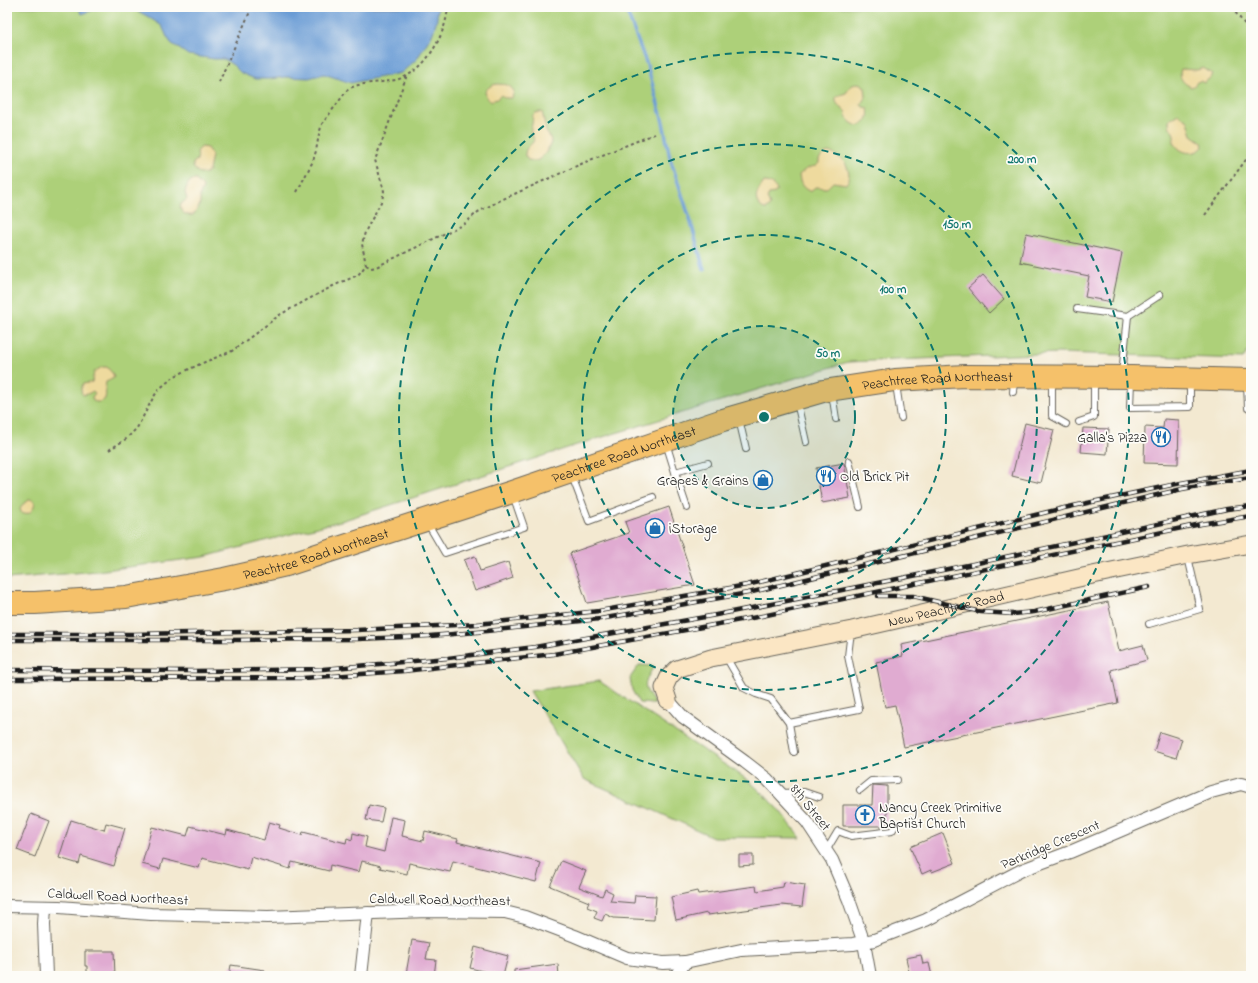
<svg xmlns="http://www.w3.org/2000/svg" width="1258" height="983" viewBox="0 0 1258 983" font-family="'Indie Flower',sans-serif">
  <rect width="100%" height="100%" fill="#fdfcf7"/>
  <filter id="ink" filterUnits="userSpaceOnUse"><feTurbulence type="fractalNoise" baseFrequency=".025" numOctaves="2"/><feDisplacementMap in="SourceGraphic" scale="8" xChannelSelector="R" yChannelSelector="G"/><feConvolveMatrix kernelMatrix="1 2 1 2 8 2 1 2 1" color-interpolation-filters="sRGB"/></filter>
  <filter id="wash" filterUnits="userSpaceOnUse"><feTurbulence type="fractalNoise" baseFrequency=".012" numOctaves="4" result="noise"/><feDisplacementMap in="SourceGraphic" scale="16" xChannelSelector="R" yChannelSelector="G"/><feGaussianBlur stdDeviation="0.9" result="paint"/><feColorMatrix in="noise" values="0 0 0 0 0 0 0 0 0 0 0 0 0 0 0 0 0 1.4 0 .05"/><feComposite in="paint" operator="in"/></filter>
  <g filter="url(#wash)">
    <rect width="100%" height="100%" fill="#f3e9d1"/>
    <g fill="#add079" stroke="#64764a">
      <path d="M7,7H1251V346L1243,359L1059,353L848,362L580,444L344,520L204,557L97,571L7,579Z"/>
      <path d="M639,665L654,666C643,685 642,685 655,704L639,703L632,690L630,678Z"/>
      <path d="M599,681L748,780L776,806L801,838L713,837L584,779L530,691Z"/>
    </g>
    <g fill="#eeda9e" stroke="#857b5d">
      <path d="M1203,68L1208,71L1212,74L1210,78L1204,83L1200,81L1197,82L1194,86L1191,87C1183,83 1178,78 1181,69L1197,70Z"/>
      <path d="M857,83L862,84L865,88L866,96L861,104L863,107L868,108C870,117 867,124 858,126C850,123 846,119 845,111C840,107 833,102 837,96L846,93L851,86Z"/>
      <path d="M497,84C506,85 508,83 514,91L512,98H505L501,95L497,99L491,101L487,99L485,92C488,87 491,85 497,84Z"/>
      <path d="M539,112H542C544,118 545,129 547,133C549,136 551,138 551,142C549,149 542,160 535,161C534,161 529,160 528,160L525,156C525,147 528,148 533,142C535,138 532,136 531,133C530,127 534,123 532,116L535,113Z"/>
      <path d="M1178,114L1188,121L1192,135L1202,142L1203,147C1195,156 1179,154 1174,142C1173,138 1175,139 1174,135C1172,128 1169,130 1169,120Z"/>
      <path d="M202,147L207,148L212,155L209,171C203,176 197,173 193,167V163L197,160C199,153 194,152 202,147Z"/>
      <path d="M829,152C843,158 850,165 849,180L846,184L833,182L827,188L815,187L811,192C802,188 800,184 799,175C805,169 809,167 816,166L819,163V159L825,153Z"/>
      <path d="M192,180H196L203,187L202,191L200,194C200,205 201,206 193,215C187,216 183,214 180,208L181,204L187,199L185,193C186,188 187,183 192,180Z"/>
      <path d="M764,182C770,182 774,185 777,190L775,193L769,194L767,198L770,205L767,209H764C751,201 757,192 764,182Z"/>
      <path d="M102,367H107L113,374L114,378L106,382C104,388 107,393 105,399C101,402 98,403 93,401L92,397L95,393L93,391L88,394L83,395C80,391 81,388 83,384L92,382L94,372Z"/>
      <path d="M30,499C38,502 34,509 29,513L22,514L20,509L24,503Z"/>
    </g>
    <g fill="#6a9cd5" stroke="#435c78">
      <path d="M78,7H102L82,14Z"/>
      <path d="M129,7H438L437,19L433,33L417,59L401,73L351,83L324,74L309,78L285,77L269,79H255L241,73L233,65L224,59H214L188,55L171,43L167,37L162,26L147,16Z"/>
    </g>
    <g fill="none" stroke-linecap="round" stroke-linejoin="round">
      <path stroke="#6a9cd5" stroke-width="3.5" d="M625,7L647,65L663,122L670,158L690,219L704,270"/>
    </g>
    <g id="blocks">
      <g fill="#e0abd1">
        <path d="M1026,233L1122,253L1112,302L1085,297L1089,276L1020,262Z"/>
        <path d="M983,275L1004,299L989,313L968,288Z"/>
        <path d="M1164,419L1179,420L1178,464L1144,463L1145,427L1163,428Z"/>
        <path d="M1025,423L1054,430L1041,483L1012,476Z"/>
        <path d="M1083,428L1109,429L1107,454L1081,452Z"/>
        <path d="M844,463L850,498L822,503L816,468Z"/>
        <path d="M669,507L695,585L587,603L570,553L629,533L625,522Z"/>
        <path d="M475,556L480,571L508,562L513,578L475,591L464,560Z"/>
        <path d="M1108,602L1119,651L1143,645L1147,660L1111,670L1118,703L904,747L895,705L885,707L876,662L903,656L901,645Z"/>
        <path d="M1160,732L1182,739L1176,758L1154,751Z"/>
        <path d="M873,785L887,786V826H843V805H872Z"/>
        <path d="M369,805L384,808L381,822L366,820Z"/>
        <path d="M31,814L49,821L35,857L17,850Z"/>
        <path d="M391,817L405,820L402,836L423,841L425,831L458,839L457,842L541,863L536,882L453,861L450,872L409,863L407,874L380,868L381,866L362,861L359,872L330,865L329,871L292,862L290,869L251,857L248,870L202,858L199,868L163,859L160,869L142,864L152,827L187,836L190,826L226,835L227,830L264,840L269,822L280,825L279,828L302,835L303,832L346,843L347,838L352,840L353,833L367,837L365,847L384,852Z"/>
        <path d="M71,820L104,830L106,823L125,828L114,866L81,856L79,864L59,858Z"/>
        <path d="M943,833L955,863L932,872L931,870L922,874L910,847Z"/>
        <path d="M739,855H753V865L739,866Z"/>
        <path d="M561,861L586,871L579,887L602,896L605,889L613,893L610,901L634,903L635,895L656,896L654,920L614,918L605,914L602,921L594,918L597,911L587,907L589,902L550,886Z"/>
        <path d="M784,882L805,885L802,907L782,905L708,915L707,913L676,920L671,897L697,891L698,894L756,886L757,891L783,887Z"/>
        <path d="M412,940L429,943L426,959L436,960L434,976H420L406,974Z"/>
        <path d="M475,947L508,956L503,976L470,968Z"/>
        <path d="M85,951H114L115,976H87V966H85Z"/>
        <path d="M921,955L923,964L929,963L932,976H910L906,958Z"/>
        <path d="M558,964L559,976H514V970Z"/>
        <path d="M231,965L265,970V976H229Z"/>
      </g>
    </g>
  </g>
  <g filter="url(#ink)">
    <use href="#blocks" fill-opacity="0" stroke="#67645b" stroke-width="1"/>
    <g fill="none" stroke-linecap="round" stroke-linejoin="round">
      <defs>
        <g id="lane">
          <path d="M1077,309L1128,316L1122,374"/>
          <path d="M1128,316L1160,295"/>
          <path d="M1052,380V416L1066,424"/>
          <path d="M1131,381L1130,408L1190,407V382"/>
          <path d="M896,384L901,418"/>
          <path d="M1247,384L1248,408"/>
          <path d="M1013,392L1014,381"/>
          <path d="M832,393L836,419"/>
          <path d="M797,402L806,442"/>
          <path d="M739,419L746,449"/>
          <path d="M1079,422L1094,417V381"/>
          <path d="M666,443L675,472L708,463"/>
          <path d="M849,461L860,507"/>
          <path d="M675,472L687,508"/>
          <path d="M572,476L589,521L653,497"/>
          <path d="M428,524L445,553L524,527L513,495"/>
          <path d="M1149,624L1200,609L1188,557"/>
          <path d="M726,657L744,688L756,694L771,699L789,723"/>
          <path d="M794,752L789,723L859,709L848,656L851,631"/>
          <path d="M860,790L871,781L897,780"/>
          <path d="M781,793L804,792L819,797"/>
          <path d="M826,851L838,831L851,836L892,831L895,826"/>
        </g>
        <g id="street">
          <path d="M668,700L683,717L745,762L767,779L807,822L832,860L849,900L864,943L870,976"/>
          <path d="M7,906L59,907L151,914L268,917L427,911L505,912L525,917L575,936L627,958L663,963L685,962L741,950L853,944L874,940L926,920L1022,870L1070,852L1211,792L1241,784L1251,787"/>
          <path d="M45,907L44,924L46,976"/>
          <path d="M361,976L368,913"/>
          <path d="M676,976L685,962"/>
        </g>
        <g id="secondary">
          <path id="s1" d="M668,700L664,688L669,677L677,669L711,658L852,630L1083,577L1188,555L1251,544"/>
        </g>
        <g id="highway">
          <path id="s2" d="M7,603H35L126,597L224,579L286,565L512,492L723,420L823,391L895,380L965,376L1132,377L1251,380"/>
        </g>
      </defs>
      <use href="#lane" stroke="#67645b" stroke-width="8"/>
      <use href="#street" stroke="#67645b" stroke-width="14"/>
      <use href="#secondary" stroke="#67645b" stroke-width="19"/>
      <use href="#highway" stroke="#67645b" stroke-width="24"/>
      <g stroke="#67645b" stroke-width="2" stroke-dasharray="3 3" stroke-linecap="butt">
        <path d="M1233,7L1235,12L1251,32"/>
        <path d="M219,82L252,7"/>
        <path d="M297,192L313,161L316,151L319,134L322,124L348,89C363,81 382,84 399,79C426,71 446,34 448,7"/>
        <path d="M1205,215L1251,153"/>
        <path d="M366,265L362,244L365,232L382,200L384,191L375,160L407,75"/>
        <path d="M109,450L126,439L137,428L153,398L159,389L175,376L200,364L232,351L281,314L333,286L358,275L366,265L371,268L376,267L464,224L478,212L501,200L590,160L657,133"/>
      </g>
      <use href="#lane" stroke="#fff" stroke-width="6"/>
      <use href="#street" stroke="#fff" stroke-width="12"/>
      <use href="#secondary" stroke="#fbe6c4" stroke-width="17"/>
      <use href="#highway" stroke="#f5c16b" stroke-width="22"/>
      <defs>
        <g id="rail">
          <path d="M878,596H913L981,612L1013,614L1034,612L1149,587"/>
          <path d="M7,634H132L357,630L477,624L599,611L747,585L1064,508L1181,483L1251,470"/>
          <path d="M7,640H228L358,639L430,636L477,632L600,619L748,593L1182,489L1210,484L1251,478"/>
          <path d="M7,670L195,671L323,669L448,658L535,647L716,615L973,564L1227,509L1251,506"/>
          <path d="M7,679L303,678L404,671L554,654L757,617L1201,524L1251,516"/>
        </g>
      </defs>
      <use href="#rail" stroke="#1c1c1c" stroke-width="4.5"/>
      <use href="#rail" stroke="#fdfcf7" stroke-width="3" stroke-dasharray="9" stroke-linecap="butt"/>
    </g>
  </g>
  <circle cx="764" cy="417" r="91" fill="#0f766e" fill-opacity=".12"/>
  <g fill="none" stroke="#0f766e" stroke-width="2" stroke-dasharray="7 5">
    <circle cx="764" cy="417" r="91"/>
    <circle cx="764" cy="417" r="182"/>
    <circle cx="764" cy="417" r="273"/>
    <circle cx="764" cy="417" r="365"/>
  </g>
  <defs>
    <symbol id="restaurant-ring" viewBox="-11 -11 22 22"><circle r="9.5" fill="#fdfcf7" stroke="#1f6fb2" stroke-width="1.5"/><path d="M-5-6h1v4h1v-4h1v4h1v-4h1v5L-1.5 .5V6h-2V.5L-5-1ZM5-6V6H3V1.5H1.5Q1.5-4 5-6Z" fill="#1f6fb2"/></symbol>
    <symbol id="shop-ring" viewBox="-11 -11 22 22"><circle r="9.5" fill="#fdfcf7" stroke="#1f6fb2" stroke-width="1.5"/><path d="M-5-2.5h2.3a2.7 3.5 0 0 1 5.4 0H5L5.5 6h-11ZM-1.5-2.5h3a1.5 2.3 0 0 0-3 0Z" fill="#1f6fb2"/></symbol>
    <symbol id="church-ring" viewBox="-11 -11 22 22"><circle r="9.5" fill="#fdfcf7" stroke="#1f6fb2" stroke-width="1.5"/><path d="M-1.2-6h2.4v3.5h3.3v2.4h-3.3V6h-2.4V-.1h-3.3v-2.4h3.3Z" fill="#1f6fb2"/></symbol>
  </defs>
  <g fill-rule="evenodd">
    <use href="#restaurant-ring" x="1150" y="426" width="22" height="22"/>
    <use href="#restaurant-ring" x="815" y="465" width="22" height="22"/>
    <use href="#shop-ring" x="752" y="469" width="22" height="22"/>
    <use href="#shop-ring" x="644" y="517" width="22" height="22"/>
    <use href="#church-ring" x="854" y="804" width="22" height="22"/>
  </g>
  <g text-anchor="middle" stroke-width="3.5" stroke-linejoin="round" paint-order="stroke">
    <g font-size="14" fill="#1c1c1c" stroke="#fdfcf7">
      <text dy="5" stroke="none"><textPath href="#s2" startOffset="962">Peachtree Road Northeast</textPath></text>
      <text dy="5" stroke="none"><textPath href="#s2" startOffset="638">Peachtree Road Northeast</textPath></text>
      <text dy="5" stroke="none"><textPath href="#s2" startOffset="314">Peachtree Road Northeast</textPath></text>
      <text dy="5" stroke="none"><textPath href="#s1" startOffset="312">New Peachtree Road</textPath></text>
      <text transform="translate(811 807) rotate(51)" y="5">8th Street</text>
      <text transform="translate(1050 844) rotate(-23)" y="5">Parkridge Crescent</text>
      <text transform="translate(118 896) rotate(3)" y="5">Caldwell Road Northeast</text>
      <text transform="translate(440 899) rotate(1)" y="5">Caldwell Road Northeast</text>
    </g>
    <g font-size="14" fill="#1c1c1c" stroke="#fdfcf7" text-anchor="start">
      <text x="1147" y="442" text-anchor="end">Galla's Pizza</text>
      <text x="840" y="481">Old Brick Pit</text>
      <text x="749" y="485" text-anchor="end">Grapes &amp; Grains</text>
      <text x="669" y="533">iStorage</text>
      <text x="879" y="812">Nancy Creek Primitive<tspan x="879" dy="16">Baptist Church</tspan></text>
    </g>
  </g>
  <circle cx="764" cy="417" r="6" fill="#0f766e" stroke="#fdfcf7" stroke-width="2"/>
  <g font-size="12" text-anchor="middle" font-weight="bold" fill="#0f766e" stroke="#fdfcf7" stroke-width="3.5" stroke-linejoin="round" paint-order="stroke">
    <text x="1022" y="163">200 m</text>
    <text x="957" y="228">150 m</text>
    <text x="893" y="293">100 m</text>
    <text x="828" y="357">50 m</text>
  </g>
  <rect width="1258" height="983" fill="none" stroke="#fdfcf7" stroke-width="24"/>
</svg>
